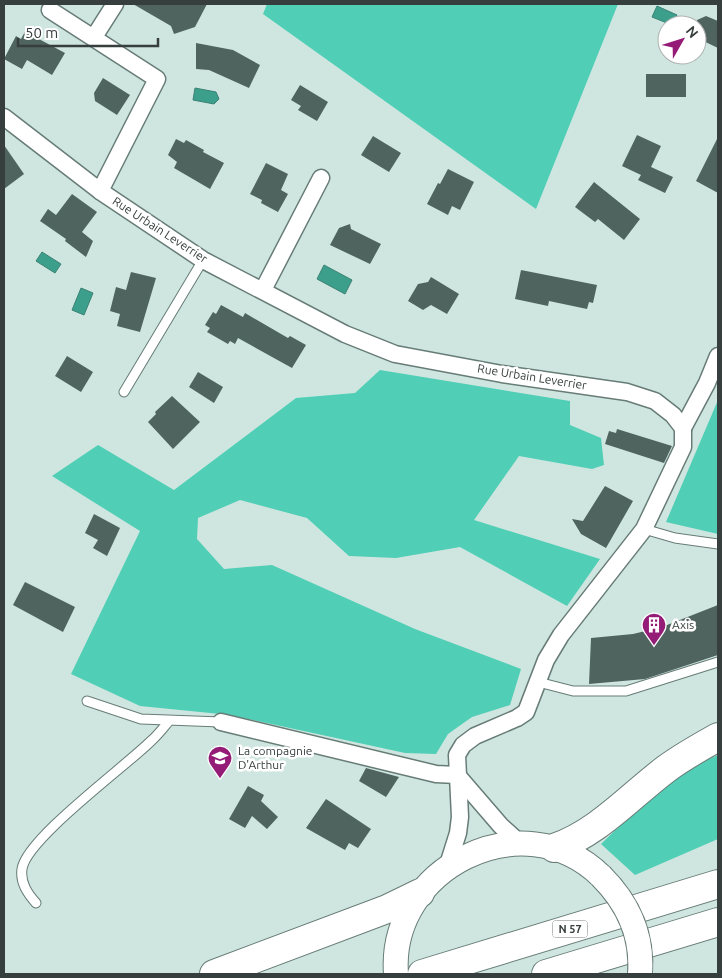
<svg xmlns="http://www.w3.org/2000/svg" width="722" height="978" viewBox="0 0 722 978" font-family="Ubuntu,sans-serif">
  <rect width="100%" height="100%" fill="#cfe6e0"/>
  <g fill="#50ceb6">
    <path d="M267,4H618L536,209L263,14Z"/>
    <path d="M380,370L570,401V425L601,438L604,465L592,469L519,456L474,520L600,559L567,606L460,547L396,558L349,556L307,518L240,500L198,518L197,539L224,569L272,565L415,629L521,669L510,705L472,717L448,734L436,754L405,753L230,715L140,706L71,674L140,531L52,476L98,445L174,490L296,398L355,393Z"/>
    <path d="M718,400V534L666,522Z"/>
    <path d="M718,755V839L635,875L601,844C638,809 670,775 718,755Z"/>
  </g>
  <g fill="#3c9f8c" stroke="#3a8274">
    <path d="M657,6L677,15L672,25L652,17Z"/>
    <path d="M195,88L216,92L219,99L214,104L193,100Z"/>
    <path d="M42,252L61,264L55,273L36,261Z"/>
    <path d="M324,265L352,280L345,294L317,279Z"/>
    <path d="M81,288L93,293L84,315L72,310Z"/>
  </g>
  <g fill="#50645f">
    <path d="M133,4H207L195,27L174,34L171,26Z"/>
    <path d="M706,16L718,21V48L697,38V20Z"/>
    <path d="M27,28L41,36L39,39L65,53L52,75L27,60L22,69L4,59L16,36L21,39Z"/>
    <path d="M196,43L233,50L260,65L249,88L209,70L196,69Z"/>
    <rect x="646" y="74" width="40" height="23"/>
    <path d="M103,78L130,95L117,115L95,101L94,93Z"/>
    <path d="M300,85L328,102L317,121L298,110L301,106L291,100Z"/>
    <path d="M637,135L661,146L651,167L673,177L665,193L638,180L641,175L622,166Z"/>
    <path d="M373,136L401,153L389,172L361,155Z"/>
    <path d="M718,137V193L696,181Z"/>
    <path d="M176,139L184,143L186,140L204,150L203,152L224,163L210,189L174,168L177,162L168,155Z"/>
    <path d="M4,145L24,174L4,189Z"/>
    <path d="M266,163L288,174L281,190L288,194L278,212L261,203L262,200L250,194Z"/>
    <path d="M448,169L474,182L460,210L452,206L448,215L427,204L438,183L440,184Z"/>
    <path d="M594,182L640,219L624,240L598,219L595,222L575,207Z"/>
    <path d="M72,194L97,212L82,232L93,241L86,257L65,241L66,239L40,221L48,209L56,215Z"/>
    <path d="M350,224L351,229L381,244L370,264L330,245L339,228Z"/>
    <path d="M521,270L597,285L593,303L589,302L587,309L549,301L548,306L515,299Z"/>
    <path d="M131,272L156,278L140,332L117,326L120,314L110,311L116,287L126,290Z"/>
    <path d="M431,277L459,294L447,314L431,305L423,310L408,301L418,284L428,282Z"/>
    <path d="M221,305L243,317L245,313L288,338L290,336L306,345L292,368L238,338L235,344L230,341L228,344L207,332L210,328L205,325L213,312L216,314Z"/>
    <path d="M67,356L93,372L81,392L55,376Z"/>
    <path d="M198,372L223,387L214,403L189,387Z"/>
    <path d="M172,396L200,422L173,449L148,422L156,414L155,412Z"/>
    <path d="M617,429L672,446L664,463L605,444L609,431L616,433Z"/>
    <path d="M605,486L633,501L606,548L581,534L572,519L583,521Z"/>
    <path d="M94,514L120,528L107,556L93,548L98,540L85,533Z"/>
    <path d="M25,582L75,607L63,632L13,605Z"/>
    <path d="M718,605V655L645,679L589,684L591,638L633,634L662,627Z"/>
    <path d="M366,768L399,777L386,797L359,781Z"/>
    <path d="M248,786L264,795L261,801L278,817L267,829L252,816L245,828L229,819Z"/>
    <path d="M326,799L371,829L358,848L349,843L345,850L306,828Z"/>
  </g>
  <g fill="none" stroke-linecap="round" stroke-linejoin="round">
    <defs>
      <g id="lane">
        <path d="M124,392L203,260"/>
        <path d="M644,529L675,538L718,544"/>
        <path d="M538,682L573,691H626L718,662"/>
        <path d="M87,701L141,719L221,722"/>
        <path d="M36,903C28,894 20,883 22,869C26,839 126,766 151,741C158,735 163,728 169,721"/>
      </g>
      <g id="street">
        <path d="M50,10L157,79L100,191"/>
        <path d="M94,37L115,4"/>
        <path d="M4,117L100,191L203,260L345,334L395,354L502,374L627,392L655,401L673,415L683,428V447L644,529L561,635L546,660L526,712L517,718L475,736L463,745L457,755L460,817L458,833L447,868"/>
        <path d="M263,290L321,178"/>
        <path d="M683,428L707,383L718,356"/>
        <path d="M221,722L436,774L457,775"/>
        <path d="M457,775L501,826L521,844"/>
      </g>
      <path id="secondary" d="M396,974C388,868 523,800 601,876"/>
      <g id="highway">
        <path d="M554,848C598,833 629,797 666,769C682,757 700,747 718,737"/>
        <path d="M214,974L387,909L420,893"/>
        <path d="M422,974L718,884"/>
        <path d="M546,974L718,922"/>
      </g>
    </defs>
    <use href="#lane" stroke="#677c76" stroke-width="11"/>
    <use href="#street" stroke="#677c76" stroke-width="19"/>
    <use href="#secondary" stroke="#677c76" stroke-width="26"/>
    <use href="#highway" stroke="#677c76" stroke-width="30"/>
    <use href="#lane" stroke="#fff" stroke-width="9"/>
    <use href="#street" stroke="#fff" stroke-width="16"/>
    <use href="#secondary" stroke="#fff" stroke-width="24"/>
    <use href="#highway" stroke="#fff" stroke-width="28"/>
    <defs>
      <path id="secondary-bridge" d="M601,876C628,903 643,935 640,974"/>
    </defs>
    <use href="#secondary-bridge" stroke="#677c76" stroke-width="26" stroke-linecap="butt"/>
    <use href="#secondary-bridge" stroke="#fff" stroke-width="24"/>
  </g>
  <defs>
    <symbol id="building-pin" viewBox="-11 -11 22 30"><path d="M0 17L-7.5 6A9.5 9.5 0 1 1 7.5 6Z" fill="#941b76" stroke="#fff"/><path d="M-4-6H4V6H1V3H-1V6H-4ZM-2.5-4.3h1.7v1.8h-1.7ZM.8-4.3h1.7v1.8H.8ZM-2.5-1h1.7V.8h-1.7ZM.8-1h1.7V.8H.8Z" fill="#fff"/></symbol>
    <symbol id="school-pin" viewBox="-11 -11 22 30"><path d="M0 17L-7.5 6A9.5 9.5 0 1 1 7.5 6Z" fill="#941b76" stroke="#fff"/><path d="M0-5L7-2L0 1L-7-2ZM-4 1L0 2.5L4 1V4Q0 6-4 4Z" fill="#fff"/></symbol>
  </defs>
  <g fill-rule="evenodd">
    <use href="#building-pin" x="640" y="611" width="28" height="38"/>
    <use href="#school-pin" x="206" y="744" width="28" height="38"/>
  </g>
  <g text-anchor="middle" stroke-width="5" stroke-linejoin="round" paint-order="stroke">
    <rect fill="#fff" stroke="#727977" stroke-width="1" x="552.5" y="920.5" width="35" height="17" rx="4"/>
    <g font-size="11" font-weight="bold" fill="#363f3d">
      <text x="570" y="933">N 57</text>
    </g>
    <g font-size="12" fill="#363f3d" stroke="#fff">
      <text transform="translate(160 230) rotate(33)" y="4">Rue Urbain Leverrier</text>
      <text transform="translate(532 377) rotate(9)" y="4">Rue Urbain Leverrier</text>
    </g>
    <g font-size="12" fill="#363f3d" stroke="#fff" text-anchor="start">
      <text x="672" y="629">Axis</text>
      <text x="238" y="755">La compagnie<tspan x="238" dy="14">D'Arthur</tspan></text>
    </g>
  </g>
  <rect width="722" height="978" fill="none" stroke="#363f3d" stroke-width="10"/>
  <g transform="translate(682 40) rotate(51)"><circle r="24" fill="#ffffff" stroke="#afb2b1"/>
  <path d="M0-4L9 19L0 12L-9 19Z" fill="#941b76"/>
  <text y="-8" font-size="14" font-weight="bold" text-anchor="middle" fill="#363f3d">N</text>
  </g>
  <path d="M18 38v8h140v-8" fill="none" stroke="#363f3d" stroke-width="2.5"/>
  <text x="25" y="38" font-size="15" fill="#363f3d" stroke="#ffffff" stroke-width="4" paint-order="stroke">50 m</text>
</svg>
